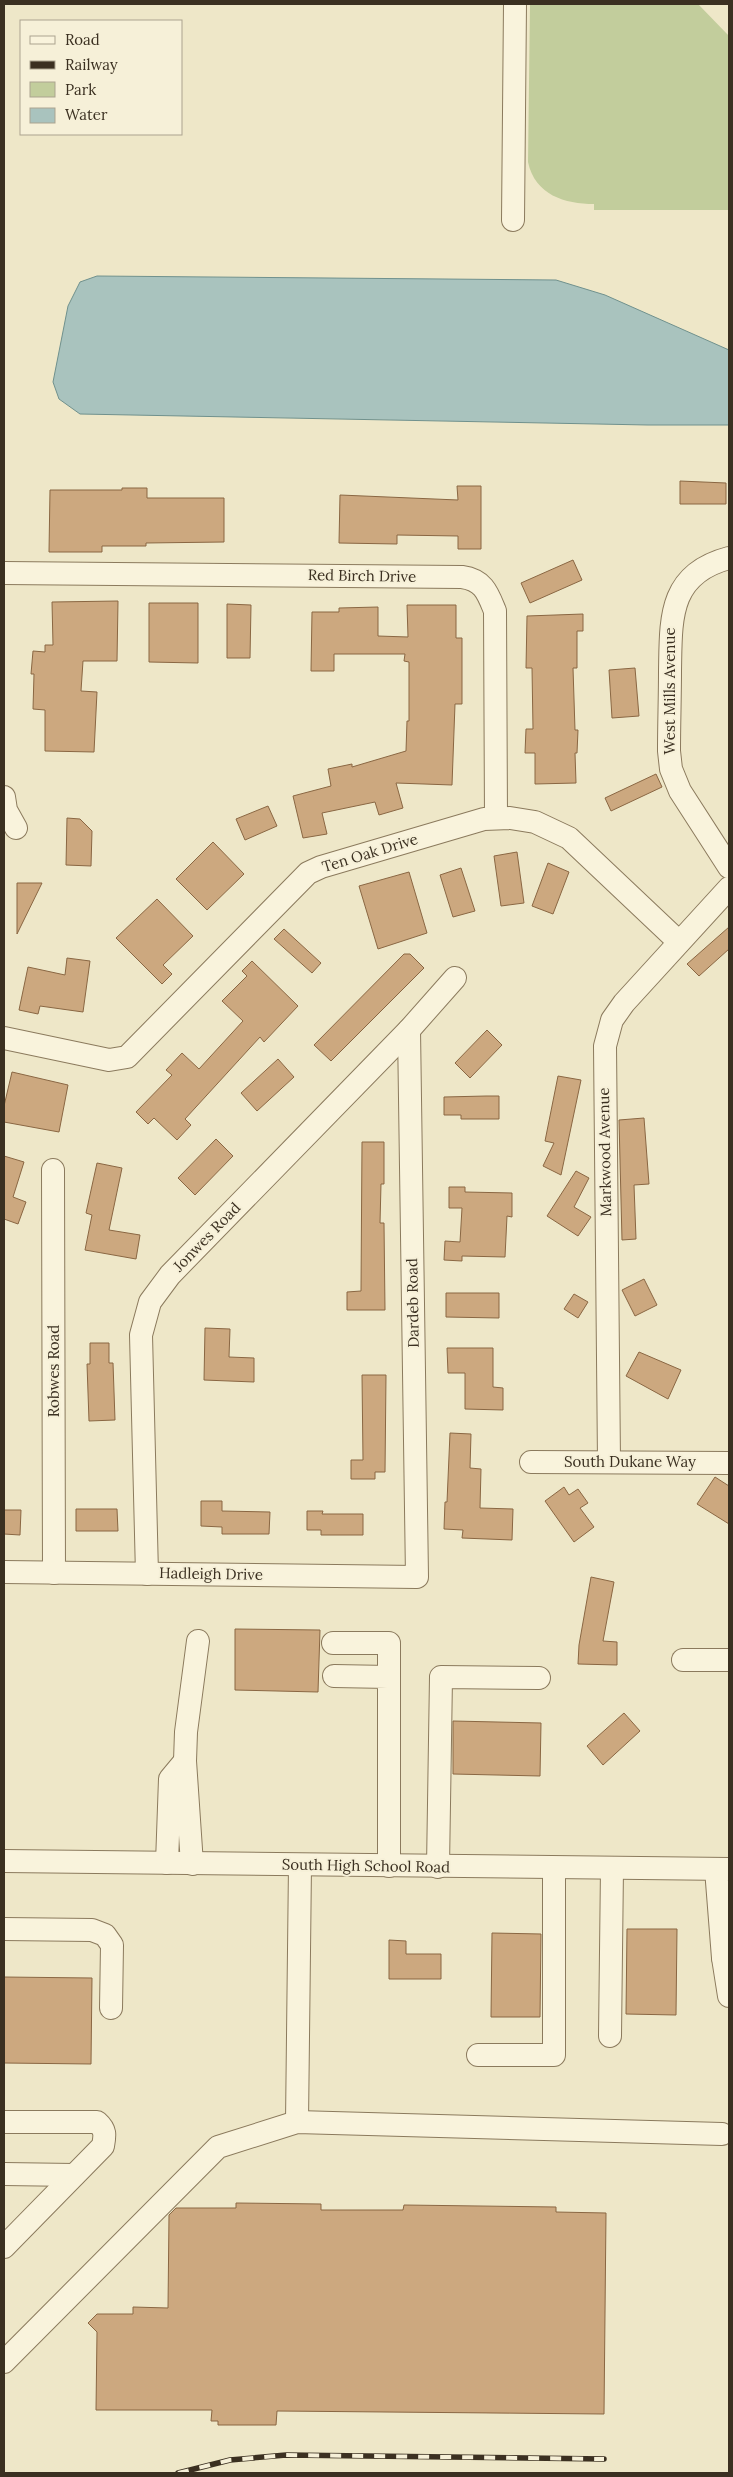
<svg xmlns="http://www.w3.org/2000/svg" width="733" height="2477" viewBox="0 0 733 2477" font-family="Lora,serif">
  <rect width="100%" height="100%" fill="#eee7c8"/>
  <path fill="#c2cd9c" d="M530,4H698L729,36V210H594V204C565,204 535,195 528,162Z"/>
  <path fill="#a9c3be" stroke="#70918d" d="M97,276L556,280L605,295L729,350V425H648L80,414L59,399L53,382L68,306L80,282Z"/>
  <g fill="#cca87f" stroke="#8a6743">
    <path d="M680,481L726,483V504H680Z"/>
    <path d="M457,486H481V549H458V536L397,535V544L339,543L340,495L458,500Z"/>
    <path d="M122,488H147V498H224V542L146,543V546H102V552H49L50,490H122Z"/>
    <path d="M573,560L582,580L530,603L521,583Z"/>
    <path d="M118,601L117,661H83L81,691L97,692L94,752L45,751V710L33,709L34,674H31L33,651L45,652V645H53L52,602Z"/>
    <path d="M149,603H198V663L149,662Z"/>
    <path d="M227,604L251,605L250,658H227Z"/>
    <path d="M407,605H456V638H462V704H455L452,785L396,783L403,808L379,815L375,802L322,813L327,834L303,838L293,796L331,786L328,769L352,764V767L406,751L407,721H409V662L404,661L405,654H334V671H311L312,612H339V608L378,607V636L408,637Z"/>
    <path d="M583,614V631H577V668H573L575,730H578L577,753H575L576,783L535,784V753H525L526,729H533L532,668H526L527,616Z"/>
    <path d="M635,668L639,716L612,718L609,670Z"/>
    <path d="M656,774L662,787L611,811L605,798Z"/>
    <path d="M268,806L277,826L245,840L236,819Z"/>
    <path d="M67,818L80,819L92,831L91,866L66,865Z"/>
    <path d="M213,842L244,874L207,910L176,879Z"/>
    <path d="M517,852L524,903L501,906L494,856Z"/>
    <path d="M548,863L569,872L553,914L532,906Z"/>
    <path d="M461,868L475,911L453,917L440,875Z"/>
    <path d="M409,872L427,933L378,949L359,886Z"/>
    <path d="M17,883H42L17,934Z"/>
    <path d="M157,899L193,936L163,965L172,974L162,984L116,938Z"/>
    <path d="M729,927V949L699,976L687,964Z"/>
    <path d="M284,929L321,963L312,973L274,939Z"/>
    <path d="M404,954H410L424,968L331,1061L314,1045Z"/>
    <path d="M67,958L90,961L83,1012L40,1006L38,1014L19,1010L28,967L65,975Z"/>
    <path d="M252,961L298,1006L264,1042L260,1037L185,1119L191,1125L177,1140L154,1118L148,1124L136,1112L172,1075L166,1070L182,1053L199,1069L243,1021L222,1001L247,976L242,971Z"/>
    <path d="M487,1030L502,1045L470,1078L455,1063Z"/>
    <path d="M278,1059L294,1077L257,1111L241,1093Z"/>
    <path d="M12,1072L68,1085L59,1132L4,1122V1106Z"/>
    <path d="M558,1076L581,1080L561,1175L543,1166L554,1143L545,1141Z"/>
    <path d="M486,1096H499V1119H461V1115H444V1097Z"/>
    <path d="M644,1118L649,1184L634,1185L636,1239L622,1240L619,1120Z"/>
    <path d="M216,1139L233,1156L195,1195L178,1178Z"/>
    <path d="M362,1142H384V1184H381L380,1223H384L385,1310H347V1292L361,1291Z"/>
    <path d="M4,1156L24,1162L13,1197L26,1202L18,1224L4,1219Z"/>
    <path d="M97,1163L122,1168L109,1230L140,1235L136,1259L85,1250L92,1215L86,1213Z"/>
    <path d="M576,1171L589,1178L574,1207L591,1217L578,1236L547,1216Z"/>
    <path d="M449,1187H465V1192L512,1193V1217L507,1216L505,1257L462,1256V1261L444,1260L445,1241L460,1242L462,1208H449Z"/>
    <path d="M644,1279L657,1305L635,1316L622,1290Z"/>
    <path d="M446,1293H499V1318L446,1317Z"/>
    <path d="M574,1294L588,1302L578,1318L564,1309Z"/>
    <path d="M205,1328L230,1329L229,1357L254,1358V1382L204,1380Z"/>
    <path d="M90,1343H109V1363H113L115,1420L89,1421L87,1364H90Z"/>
    <path d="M447,1348H493V1387L503,1388V1410L465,1409V1373H448Z"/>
    <path d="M639,1352L681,1370L668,1399L626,1376Z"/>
    <path d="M362,1375H386L385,1472H375V1479H351V1460H363Z"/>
    <path d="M450,1433L471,1434L470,1468L481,1469L480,1508L513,1509L512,1540L462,1538L463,1530L444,1529L445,1502H447Z"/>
    <path d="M715,1477L729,1486V1524L697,1504Z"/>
    <path d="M564,1487L569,1495L578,1489L588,1503L580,1508L594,1527L574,1542L545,1501Z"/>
    <path d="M201,1501H222V1511L270,1512L269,1534H222V1527L201,1526Z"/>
    <path d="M76,1509H117L118,1531H76Z"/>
    <path d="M4,1510H21L20,1535L4,1534Z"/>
    <path d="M307,1511H323L322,1514H363V1535H321V1530H307Z"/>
    <path d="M591,1577L614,1582L603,1641L617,1642V1665L578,1664L579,1645Z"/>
    <path d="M235,1629L320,1630L318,1692L235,1690Z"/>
    <path d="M624,1713L640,1731L603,1765L587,1746Z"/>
    <path d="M453,1721L541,1723L540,1776L453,1774Z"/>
    <path d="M627,1929H677L676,2015L626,2014Z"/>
    <path d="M492,1933L541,1934L540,2017H491Z"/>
    <path d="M389,1940L406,1941V1954H441V1979H389Z"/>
    <path d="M4,1977L92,1978L91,2064L4,2063Z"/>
    <path d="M236,2203L321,2204V2210H403L404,2205L556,2207V2212L606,2213L604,2414L277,2411L276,2425H218V2421H211L212,2410H96L97,2332L88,2323L97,2314H133V2307L168,2308L169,2215L176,2208H236Z"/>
  </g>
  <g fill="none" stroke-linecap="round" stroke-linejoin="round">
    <defs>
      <g id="minor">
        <path d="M513,220L515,4"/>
        <path d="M729,558C668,574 671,619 670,671C670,697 669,724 669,751L671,769L680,791L729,867"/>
        <path d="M4,573L462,577C484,580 488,594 495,611L496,818"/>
        <path d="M4,797L6,810L16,828"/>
        <path d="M4,1038L109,1060L127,1057L308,873L321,867L484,819L510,818L535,822L569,838L679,942"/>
        <path d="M53,1170L54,1573"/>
        <path d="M531,1462L729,1463"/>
        <path d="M609,1462L605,1046L612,1020L624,1003L729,888"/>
        <path d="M4,1572L417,1577L409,1030"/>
        <path d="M147,1574L141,1335L150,1302L170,1275L409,1030L455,978"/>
        <path d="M333,1643H389V1677"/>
        <path d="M683,1660H729"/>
        <path d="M334,1676L389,1677V1866"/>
        <path d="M4,1861L729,1869"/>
        <path d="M167,1863L170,1779L185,1761"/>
        <path d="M192,1864L185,1761L186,1732L198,1641"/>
        <path d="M438,1867L441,1677L539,1678"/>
        <path d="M716,1869L723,1958H729"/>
        <path d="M4,1929L92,1930L105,1935L112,1945L111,2008"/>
        <path d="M723,1958L729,1996"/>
        <path d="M610,2036L612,1868"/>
        <path d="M478,2055H554V1868"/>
        <path d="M4,2122H97C106,2130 105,2135 103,2146L4,2247"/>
        <path d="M297,2122L300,1865"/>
        <path d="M4,2174L74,2175"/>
        <path d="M4,2362L218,2147L297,2122L722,2134"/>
      </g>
    </defs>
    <use href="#minor" stroke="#8b7a5d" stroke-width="24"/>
    <use href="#minor" stroke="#f9f3dc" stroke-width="22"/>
    <defs>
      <path id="rail" d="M178,2473L230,2460L286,2455L604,2459"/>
    </defs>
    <use href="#rail" stroke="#3b3021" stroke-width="5.5"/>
    <use href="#rail" stroke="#f6f0d8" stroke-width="4" stroke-dasharray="11" stroke-linecap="butt"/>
  </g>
  <g text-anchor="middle" stroke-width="4" stroke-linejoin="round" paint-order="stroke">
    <g font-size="15" fill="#3b3021" stroke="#f6f0d8">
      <text transform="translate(362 576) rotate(1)" y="5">Red Birch Drive</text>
      <text transform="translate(670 691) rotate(-90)" y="5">West Mills Avenue</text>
      <text transform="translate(370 853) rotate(-17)" y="5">Ten Oak Drive</text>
      <text transform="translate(605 1152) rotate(-91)" y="5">Markwood Avenue</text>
      <text transform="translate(207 1237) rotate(-46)" y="5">Jonwes Road</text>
      <text transform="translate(413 1303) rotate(-91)" y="5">Dardeb Road</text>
      <text transform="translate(54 1371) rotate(-90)" y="5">Robwes Road</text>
      <text x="630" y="1467">South Dukane Way</text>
      <text transform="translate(211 1574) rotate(1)" y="5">Hadleigh Drive</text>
      <text transform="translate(366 1866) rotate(1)" y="5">South High School Road</text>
    </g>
  </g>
  <rect width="733" height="2477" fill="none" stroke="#3b3021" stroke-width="10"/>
  <rect x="20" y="20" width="162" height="115" fill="#f6f0d8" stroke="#aba38f"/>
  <rect x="30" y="36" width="25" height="8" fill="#f9f3dc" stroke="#aba38f"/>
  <text x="65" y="45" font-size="15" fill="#3b3021">Road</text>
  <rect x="30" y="61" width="25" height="8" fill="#3b3021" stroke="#aba38f"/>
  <text x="65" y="70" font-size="15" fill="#3b3021">Railway</text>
  <rect x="30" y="82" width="25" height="15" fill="#c2cd9c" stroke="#aba38f"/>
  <text x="65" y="95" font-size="15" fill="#3b3021">Park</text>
  <rect x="30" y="108" width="25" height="15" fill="#a9c3be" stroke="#aba38f"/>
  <text x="65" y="120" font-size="15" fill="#3b3021">Water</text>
</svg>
